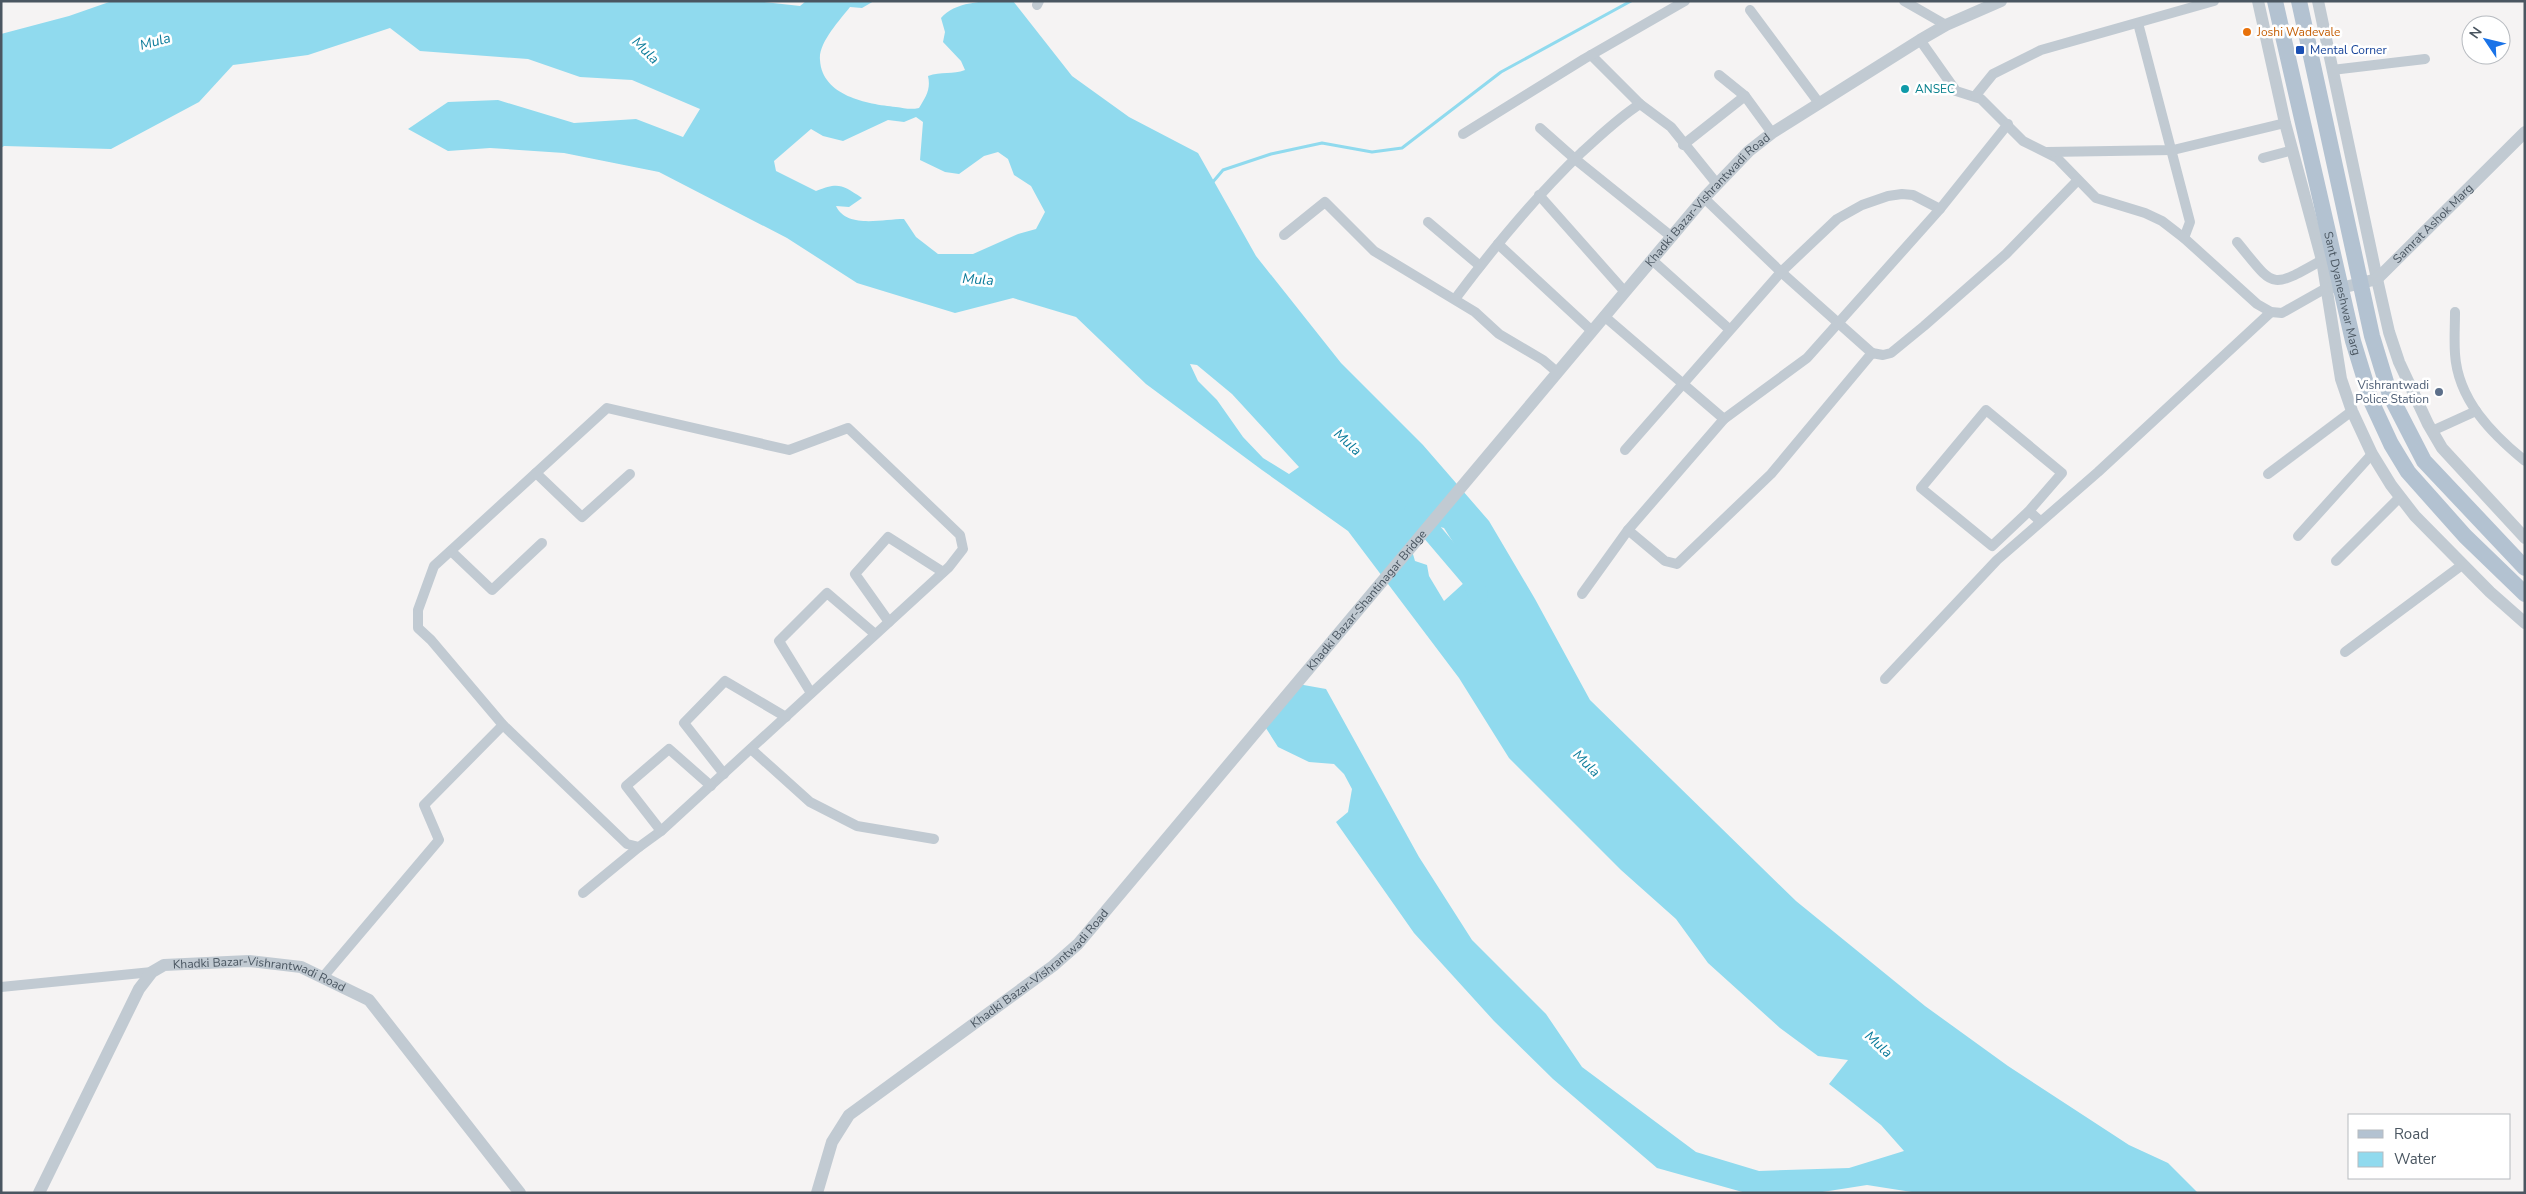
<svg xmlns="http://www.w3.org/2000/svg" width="2526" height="1194" viewBox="0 0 2526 1194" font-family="'Nunito Sans',sans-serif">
  <rect width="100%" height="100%" fill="#f5f3f3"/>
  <path fill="#90daee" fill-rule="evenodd" d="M112,1H756L800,6L806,1H874L862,8L850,7C840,20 818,43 820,60C822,96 867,104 896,107C904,108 910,110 919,108C926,97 931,89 928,76C941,71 953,75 965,70L961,61L943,42L945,32L941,18C956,0 989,1 1013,1L1072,76L1129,117L1198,153L1256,256L1341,363L1423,445L1489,521L1535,599L1590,700L1796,901L1925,1006L2008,1066L2129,1145L2168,1163L2198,1193H1918L1867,1185L1816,1193H1746L1657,1168L1553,1079L1494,1021L1414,933L1336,822L1348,812L1352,789L1344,774L1334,764L1309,762L1278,747L1264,725L1298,684L1326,689L1419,857L1472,940L1546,1014L1582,1067L1696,1152L1759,1171L1849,1168L1904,1151L1881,1125L1829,1084L1848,1060L1818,1056L1780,1028L1708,963L1676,919L1621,870L1509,758L1459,678L1348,531L1262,470L1146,384L1076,317L1013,298L955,313L857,283L787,238L659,172L564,153L490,148L448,151L408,129L448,102L498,100L574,123L636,119L683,137L700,109L632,80L580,77L528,59L420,51L390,28L308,55L233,65L199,102L111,149L4,146L1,148V34L69,16ZM916,117L923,122L920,160L945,172L959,174L984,156L998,152L1008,159L1014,175L1031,186L1045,212L1036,229L1018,234L973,254H938L916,237L904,219C882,219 847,229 836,206L849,207L862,198C842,185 839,182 816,191L776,171L774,161L811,129L823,136L843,141L888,120L904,122ZM1190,364L1197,365L1232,394L1299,467L1289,474L1263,458L1243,437L1217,400L1198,381ZM1425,523L1444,528L1464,559L1466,581L1444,601L1429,576L1427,565L1415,561L1410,544Z"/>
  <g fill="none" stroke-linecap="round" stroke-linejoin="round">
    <path stroke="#90daee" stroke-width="3" d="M1212,183L1223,170L1271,154L1322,143L1372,152L1402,148L1501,72L1631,1"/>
    <path stroke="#90daee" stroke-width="20" d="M1414,511L1471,578L1478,594"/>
    <g stroke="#c1cad2" stroke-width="10">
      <path d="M1904,1L1946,25"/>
      <path d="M1037,5L1039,1"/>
      <path d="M1750,10L1819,103"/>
      <path d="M2138,23L2190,222L2184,238"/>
      <path d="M1920,40L1956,91L1981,99L2023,141L2057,158L2096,198L2145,213L2162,221L2184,238L2257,304L2271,312L2282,313L2328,287"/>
      <path d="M1591,55L1640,104L1671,127L1717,184"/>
      <path d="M2332,70L2425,59"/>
      <path d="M1719,75L1745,96L1772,133"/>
      <path d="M1976,95L1993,74L2041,50L2214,1"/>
      <path d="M1540,128L1575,159L1672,237"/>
      <path d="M1463,134L1584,59L1685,1"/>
      <path d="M1683,145L1745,96"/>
      <path d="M2047,152L2173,150L2285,123"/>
      <path d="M2263,158L2293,150"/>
      <path d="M1539,195L1625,292"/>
      <path d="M1704,198L1781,272L1872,353"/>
      <path d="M1428,222L1480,266"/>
      <path d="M1284,235L1325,202L1374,251L1475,312L1499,334L1543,360L1557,372"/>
      <path d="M2237,242C2275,288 2269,290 2322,260"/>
      <path d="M1498,244L1592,331"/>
      <path d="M1652,260L1729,329"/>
      <path d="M1455,299C1494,247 1535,197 1582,152C1601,135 1618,118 1640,104"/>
      <path d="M2455,312C2455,326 2454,340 2455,354C2458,400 2492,434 2525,461"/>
      <path d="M1604,316L1724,419"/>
      <path d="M607,408L789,450L848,428L960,535L963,549L949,567L661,831L639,847L627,844L503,725L431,640L418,628V610L434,566Z"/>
      <path d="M2432,431L2476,411"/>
      <path d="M1625,450L1781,272L1837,219L1862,205L1888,196L1902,194L1913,195L1940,209"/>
      <path d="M536,473L582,517L630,474"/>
      <path d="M2268,474L2352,411"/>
      <path d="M2029,511L2062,473L1986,410L1921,488L1992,546L2029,511L2040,521"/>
      <path d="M1628,530L1665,561L1677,564L1771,474L1872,353L1883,355L1891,353L1924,326L2006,254L2077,181"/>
      <path d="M2298,536L2372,454"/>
      <path d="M451,551L492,590L542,543"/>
      <path d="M2336,561L2400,497"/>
      <path d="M1582,594L1628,530L1724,419L1807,358L1940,209L2008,124"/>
      <path d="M889,622L855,574L888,537L943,572"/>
      <path d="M2345,652L2462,565"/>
      <path d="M1885,679L1997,560L2098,472L2271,312"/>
      <path d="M811,693L779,641L827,593L875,634"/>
      <path d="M751,749L810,802L857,826L934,839"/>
      <path d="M724,774L684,723L725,681L786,717"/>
      <path d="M661,831L626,786L669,749L711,786"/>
      <path d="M583,893L639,847"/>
      <path d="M323,977L439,840L424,805L503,725"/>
      <path d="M1,987L152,972"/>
    </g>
    <g stroke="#c1cad2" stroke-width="12">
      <path d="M2258,1L2285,123L2322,260L2341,379L2352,411L2372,454L2391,485L2415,516L2490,592L2525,623"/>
      <path d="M2318,1L2377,279L2389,332L2399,362L2428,424L2442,448L2525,538"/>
      <path id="s1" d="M2333,287L2341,288L2377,279L2525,132"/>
      <path id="s2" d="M39,1193L139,989L152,972L164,965L249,961L301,967L369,1000L520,1193"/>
      <path id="s3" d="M817,1193L832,1142L849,1115L1053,966L1078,944L1625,292L1704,198L1749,151L1772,133L1920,40L1946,25L2001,1"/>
    </g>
    <g stroke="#b3c2d1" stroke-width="16">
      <path id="s4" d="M2275,1L2353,341L2372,403L2391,444L2408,472L2465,536L2525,594"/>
      <path d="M2299,1L2372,336L2390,395L2424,461L2525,568"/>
    </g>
  </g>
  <circle fill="#e8710a" stroke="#fff" stroke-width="2" cx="2247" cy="32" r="5"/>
  <rect fill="#1a4fb4" stroke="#fff" stroke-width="2" x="2295" y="45" width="10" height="10" rx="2.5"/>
  <circle fill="#0f9aa8" stroke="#fff" stroke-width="2" cx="1905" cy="89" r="5"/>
  <circle fill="#5c6f8a" stroke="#fff" stroke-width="2" cx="2439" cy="392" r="5"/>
  <g text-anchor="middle" stroke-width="5" stroke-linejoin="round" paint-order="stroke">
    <g font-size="12" fill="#c56008" stroke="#fff" text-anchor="start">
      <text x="2257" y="36">Joshi Wadevale</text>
    </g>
    <g font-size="12" fill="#164399" stroke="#fff" text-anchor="start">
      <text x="2310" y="54">Mental Corner</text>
    </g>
    <g font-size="12" fill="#0d838f" stroke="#fff" text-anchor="start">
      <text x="1915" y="93">ANSEC</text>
    </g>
    <g font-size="12" fill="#4a5661" stroke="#fff">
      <text dy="4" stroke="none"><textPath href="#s3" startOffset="1346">Khadki Bazar-Vishrantwadi Road</textPath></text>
      <text dy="4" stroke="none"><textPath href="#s1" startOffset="124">Samrat Ashok Marg</textPath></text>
      <text dy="4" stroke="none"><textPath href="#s4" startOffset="300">Sant Dyaneshwar Marg</textPath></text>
      <text dy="4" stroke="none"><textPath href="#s3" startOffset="820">Khadki Bazar-Shantinagar Bridge</textPath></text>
      <text dy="4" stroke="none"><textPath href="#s3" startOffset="326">Khadki Bazar-Vishrantwadi Road</textPath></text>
      <text dy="4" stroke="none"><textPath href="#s2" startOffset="360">Khadki Bazar-Vishrantwadi Road</textPath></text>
    </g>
    <g font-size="12" fill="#4e5e75" stroke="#fff" text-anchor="end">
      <text x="2429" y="389">Vishrantwadi<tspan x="2429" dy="14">Police Station</tspan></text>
    </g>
    <g font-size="14" font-style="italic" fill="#0c7c9b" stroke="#fff">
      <text transform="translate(155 41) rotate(-15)" y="5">Mula</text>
      <text transform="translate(646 50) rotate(45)" y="5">Mula</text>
      <text transform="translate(978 279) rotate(4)" y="5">Mula</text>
      <text transform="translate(1348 442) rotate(43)" y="5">Mula</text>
      <text transform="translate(1587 763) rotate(45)" y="5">Mula</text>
      <text transform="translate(1879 1044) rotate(43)" y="5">Mula</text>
    </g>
  </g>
  <rect width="2526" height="1194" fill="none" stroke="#4a5661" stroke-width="5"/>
  <rect x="2348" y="1114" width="162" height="65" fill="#ffffff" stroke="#b7bbc0"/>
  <rect x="2358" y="1130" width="25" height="8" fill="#b3c2d1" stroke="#b7bbc0"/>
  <text x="2394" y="1139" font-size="15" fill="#4a5661">Road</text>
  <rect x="2358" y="1152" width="25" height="15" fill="#90daee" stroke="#b7bbc0"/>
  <text x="2394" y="1164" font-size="15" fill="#4a5661">Water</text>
  <g transform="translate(2486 40) rotate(305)"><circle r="24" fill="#ffffff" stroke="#b7bbc0"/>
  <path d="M0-4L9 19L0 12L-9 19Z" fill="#1a73e8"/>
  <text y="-8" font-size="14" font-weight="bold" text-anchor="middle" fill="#4a5661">N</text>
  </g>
</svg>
